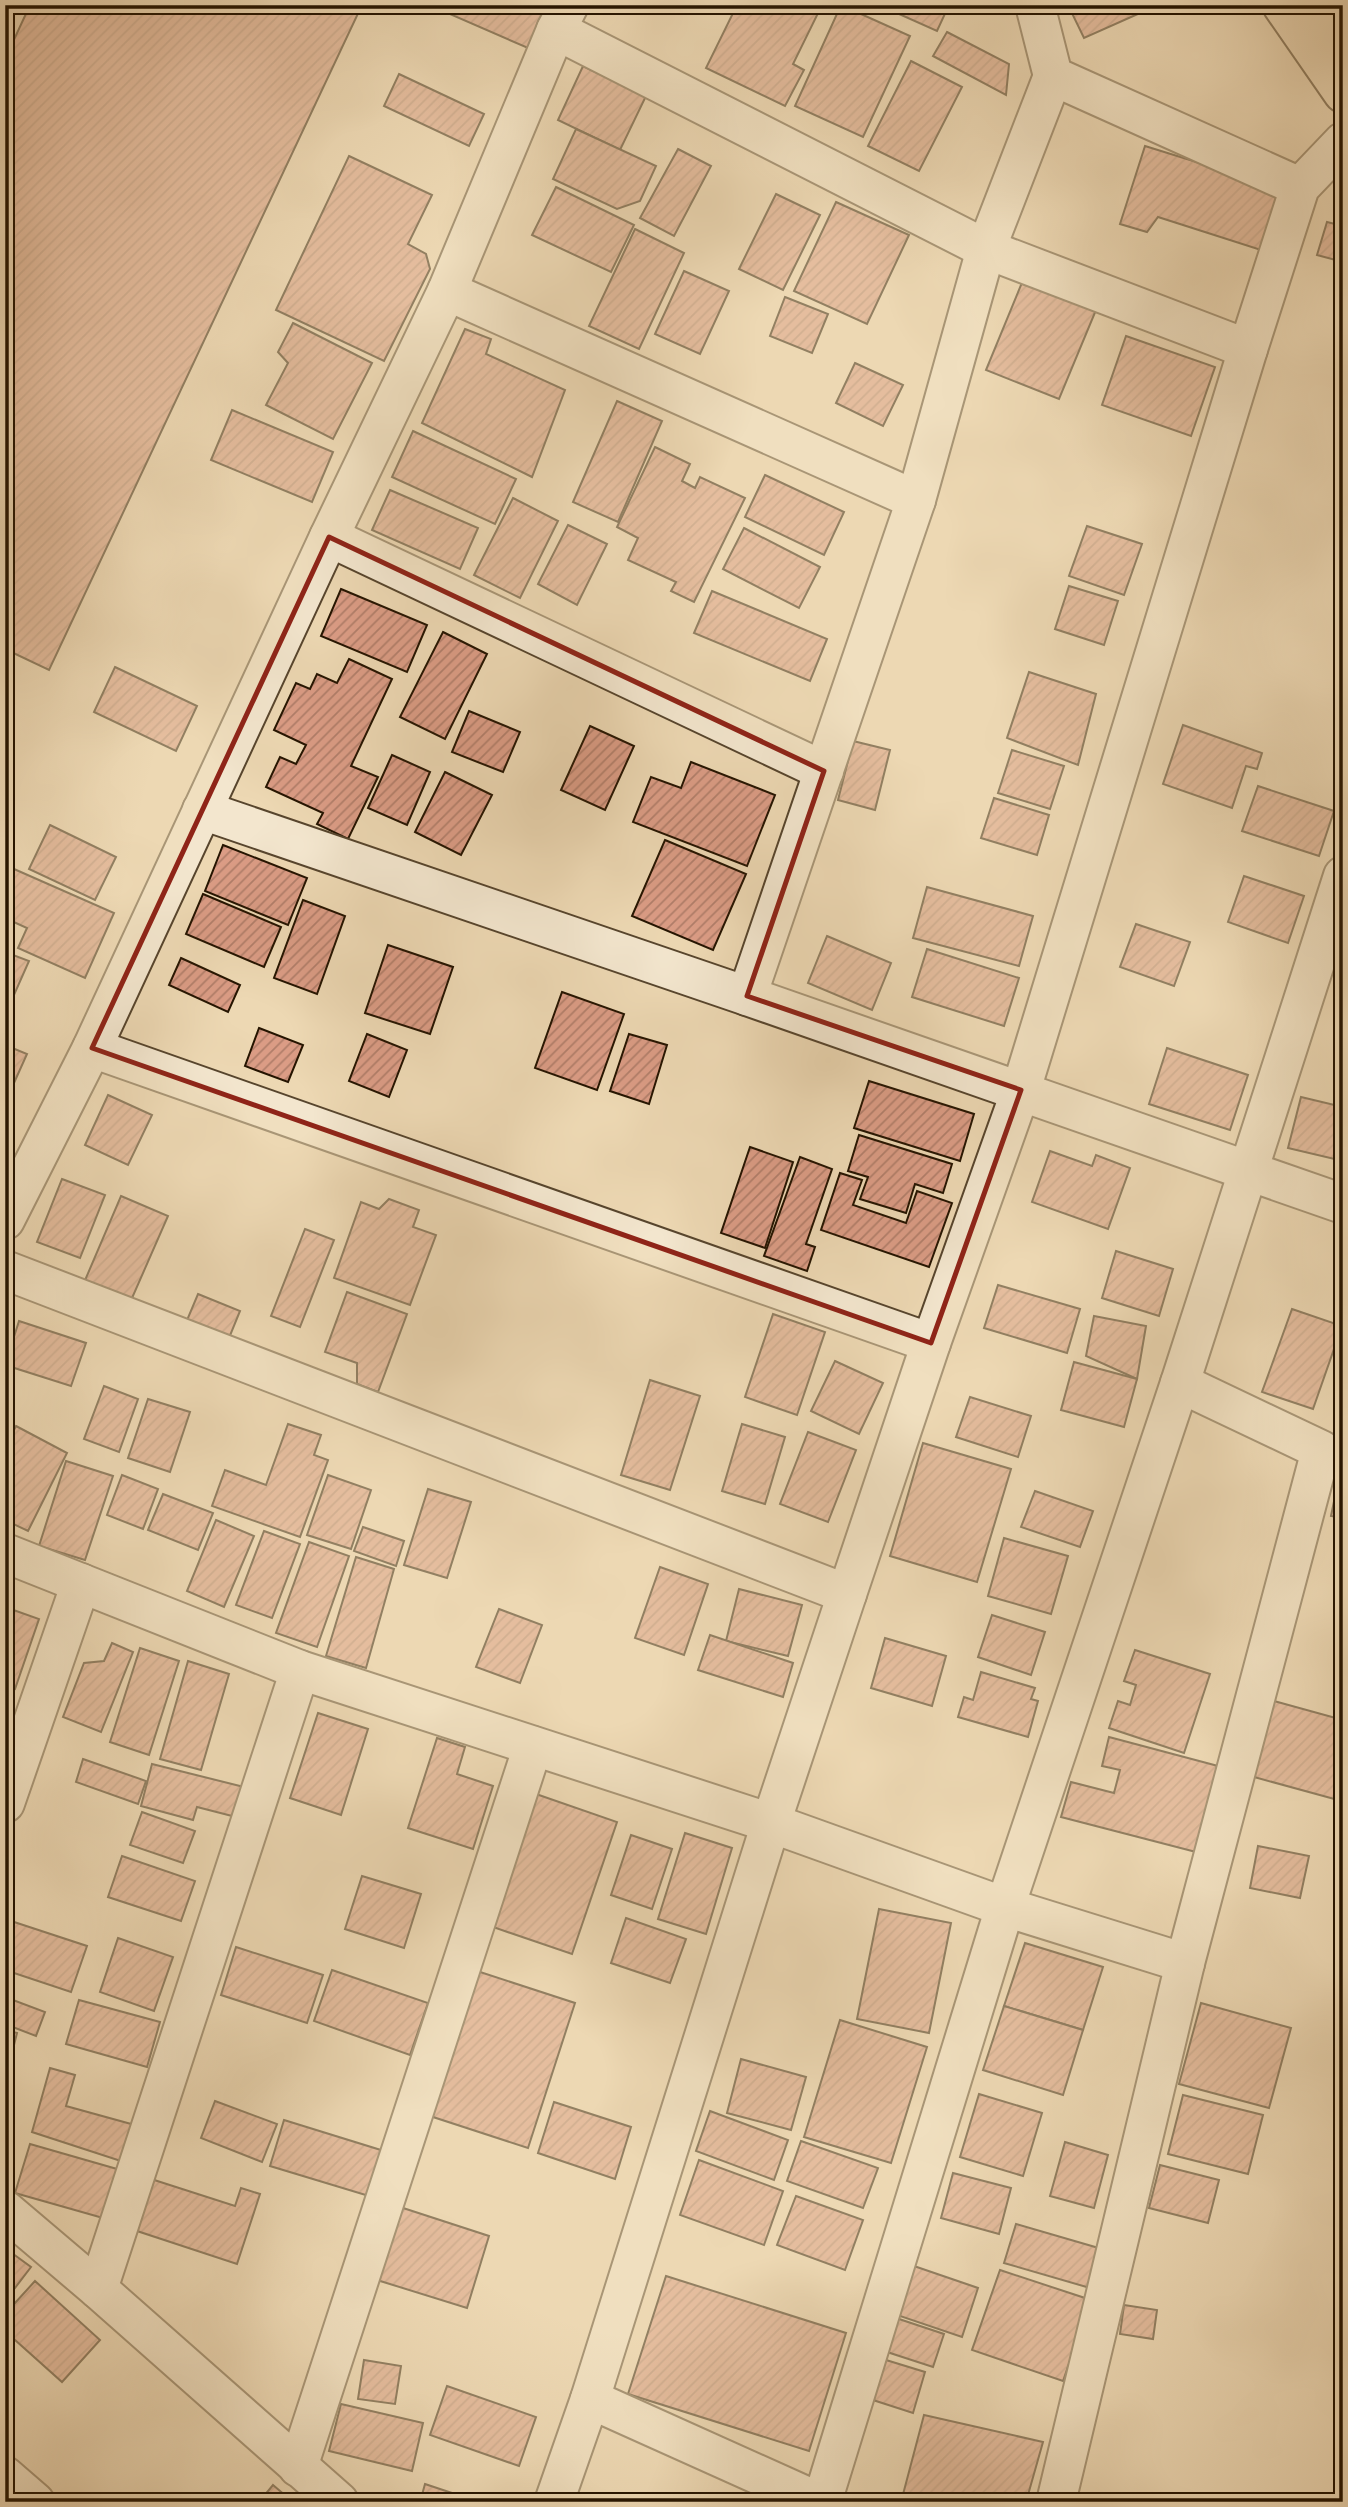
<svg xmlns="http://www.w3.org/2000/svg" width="1348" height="2507" viewBox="0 0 1348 2507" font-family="Alegreya,serif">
  <defs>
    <pattern id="building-hatch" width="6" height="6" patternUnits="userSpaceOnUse" patternTransform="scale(1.75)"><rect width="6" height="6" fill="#db9c85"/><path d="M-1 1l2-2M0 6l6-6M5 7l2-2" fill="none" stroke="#b17e6a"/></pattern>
  </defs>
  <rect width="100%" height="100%" fill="#edd8b3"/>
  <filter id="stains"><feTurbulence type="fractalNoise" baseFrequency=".00286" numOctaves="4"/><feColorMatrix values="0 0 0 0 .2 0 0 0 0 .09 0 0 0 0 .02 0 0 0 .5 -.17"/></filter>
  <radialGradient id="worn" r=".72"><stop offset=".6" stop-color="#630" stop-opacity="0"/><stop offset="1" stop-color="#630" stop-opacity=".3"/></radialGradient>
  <g fill="url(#building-hatch)" stroke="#251400" stroke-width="2">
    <path d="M30,5H362L49,670L5,649V59Z"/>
    <path d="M437,5H547L528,48L436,8Z"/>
    <path d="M737,5H822L793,64L804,70L785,106L706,68Z"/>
    <path d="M841,5L910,36L863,137L795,106Z"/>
    <path d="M879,5H949L937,31Z"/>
    <path d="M1068,5H1158L1084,38Z"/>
    <path d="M947,32L1009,64L1006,95L933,56Z"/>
    <path d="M911,61L962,87L919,171L868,146Z"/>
    <path d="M583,66L646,96L620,150L558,120Z"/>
    <path d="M399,74L484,114L469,146L384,106Z"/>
    <path d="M576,129L656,166L640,201L617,209L553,179Z"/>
    <path d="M1145,146L1280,188L1261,250L1158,217L1147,232L1120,224Z"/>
    <path d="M678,149L711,166L674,236L640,218Z"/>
    <path d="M349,156L432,195L408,244L426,254L430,269L384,361L276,310Z"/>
    <path d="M556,187L634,225L611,272L532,235Z"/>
    <path d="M776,194L820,215L783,290L739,269Z"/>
    <path d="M836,202L909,235L867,324L794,291Z"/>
    <path d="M1327,222L1343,226V262L1317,255Z"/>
    <path d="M635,229L684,253L639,349L589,326Z"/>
    <path d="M1028,268L1101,298L1059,399L986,370Z"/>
    <path d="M684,271L729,291L700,354L655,334Z"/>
    <path d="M785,297L828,314L812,353L770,336Z"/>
    <path d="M293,323L372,363L333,439L266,405L288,363L278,352Z"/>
    <path d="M465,329L491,339L486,354L565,390L532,477L422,423Z"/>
    <path d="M1126,336L1215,367L1191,436L1102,405Z"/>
    <path d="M855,363L903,385L883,426L836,403Z"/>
    <path d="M617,401L662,421L618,522L573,502Z"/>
    <path d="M232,410L333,452L312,502L211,460Z"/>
    <path d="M413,431L516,479L495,524L392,477Z"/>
    <path d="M655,447L690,464L682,481L695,488L700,477L745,498L694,602L671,591L676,582L628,560L638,538L617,527Z"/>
    <path d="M765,475L844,512L824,555L745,517Z"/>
    <path d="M390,490L478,528L460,569L372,530Z"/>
    <path d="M513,498L558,521L520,598L474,575Z"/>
    <path d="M568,525L607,544L577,605L538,584Z"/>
    <path d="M1087,526L1142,544L1124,595L1069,576Z"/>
    <path d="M744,528L820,567L799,608L723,569Z"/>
    <path d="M1069,586L1118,601L1104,645L1055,629Z"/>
    <path d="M341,589L427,625L407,672L321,636Z"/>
    <path d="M712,591L827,639L810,681L694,633Z"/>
    <path d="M443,632L487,654L445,739L400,717Z"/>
    <path d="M349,659L392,679L351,766L378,777L348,839L317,824L323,813L266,787L280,757L296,764L306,745L274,730L296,683L310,689L317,674L337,683Z"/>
    <path d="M115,667L197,706L176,751L94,712Z"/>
    <path d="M1029,672L1096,694L1078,765L1007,738Z"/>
    <path d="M469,711L520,732L503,772L452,752Z"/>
    <path d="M1183,725L1262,753L1257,769L1246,766L1232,808L1163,784Z"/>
    <path d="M590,726L634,746L605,810L561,790Z"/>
    <path d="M853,741L890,750L875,810L838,800Z"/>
    <path d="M1012,750L1064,766L1050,809L998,793Z"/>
    <path d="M392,755L430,772L407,825L368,808Z"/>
    <path d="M691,762L775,795L747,866L633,822L651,777L681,788Z"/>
    <path d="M445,772L492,795L461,855L415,832Z"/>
    <path d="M1258,786L1334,811L1319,856L1242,831Z"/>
    <path d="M994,798L1049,815L1037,855L981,838Z"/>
    <path d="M50,825L116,857L95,900L29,869Z"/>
    <path d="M665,840L746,874L713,950L632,916Z"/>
    <path d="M223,845L307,878L288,925L205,891Z"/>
    <path d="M14,869L114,913L85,978L18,948L27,928L5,918V889Z"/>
    <path d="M1244,876L1304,896L1288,943L1228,922Z"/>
    <path d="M927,887L1033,916L1019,966L913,938Z"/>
    <path d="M203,894L281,927L264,967L186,934Z"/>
    <path d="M303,900L345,916L317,994L274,978Z"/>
    <path d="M1136,924L1190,942L1174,986L1120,967Z"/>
    <path d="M827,936L891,963L872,1010L808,983Z"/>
    <path d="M388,945L453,967L430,1034L365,1013Z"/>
    <path d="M927,949L1019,978L1004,1026L912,997Z"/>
    <path d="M5,952L29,961L14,995L5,991Z"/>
    <path d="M181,958L240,985L228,1012L169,985Z"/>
    <path d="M562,992L624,1014L597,1090L535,1068Z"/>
    <path d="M259,1028L303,1045L288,1082L245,1066Z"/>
    <path d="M367,1034L407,1050L389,1097L349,1081Z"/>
    <path d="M629,1034L667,1045L649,1104L610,1091Z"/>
    <path d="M5,1045L27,1054L5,1103Z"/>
    <path d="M1167,1048L1248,1075L1230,1130L1149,1104Z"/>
    <path d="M869,1081L974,1114L960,1161L854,1128Z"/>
    <path d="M108,1095L152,1115L128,1165L85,1145Z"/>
    <path d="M1301,1097L1343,1107V1161L1288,1148Z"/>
    <path d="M859,1135L952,1164L943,1193L915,1184L906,1213L860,1199L868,1177L848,1171Z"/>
    <path d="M750,1147L793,1162L765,1248L721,1233Z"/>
    <path d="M1050,1151L1092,1166L1096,1155L1130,1168L1108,1229L1032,1202Z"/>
    <path d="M800,1157L832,1169L806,1244L815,1247L807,1271L764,1256Z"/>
    <path d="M840,1173L862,1180L853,1205L906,1223L917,1191L952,1203L929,1267L821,1230Z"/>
    <path d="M62,1179L105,1195L80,1258L37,1242Z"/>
    <path d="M121,1196L168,1216L129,1305L83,1285Z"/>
    <path d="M389,1199L419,1210L413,1227L436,1235L410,1305L334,1278L361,1202L379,1209Z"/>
    <path d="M305,1229L334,1240L300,1327L271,1316Z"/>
    <path d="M1116,1251L1173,1269L1159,1316L1102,1298Z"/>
    <path d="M998,1285L1080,1309L1067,1353L984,1328Z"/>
    <path d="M347,1292L407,1314L378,1392L357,1384V1363L325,1352Z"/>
    <path d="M198,1294L240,1311L227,1343L185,1325Z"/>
    <path d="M1292,1309L1342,1326L1313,1409L1262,1392Z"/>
    <path d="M773,1314L825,1332L797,1415L745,1397Z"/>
    <path d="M1094,1316L1146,1326L1137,1379L1086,1356Z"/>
    <path d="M19,1321L86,1343L71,1386L5,1365Z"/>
    <path d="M835,1361L883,1383L859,1434L811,1411Z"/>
    <path d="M1074,1362L1137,1379L1124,1427L1061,1410Z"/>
    <path d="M650,1380L700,1396L670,1490L621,1475Z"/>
    <path d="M104,1386L138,1399L119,1452L84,1439Z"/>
    <path d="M970,1397L1031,1416L1018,1457L956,1437Z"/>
    <path d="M148,1399L190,1412L170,1472L128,1458Z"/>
    <path d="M288,1424L321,1435L314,1455L328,1460L300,1537L212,1506L225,1470L266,1485Z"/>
    <path d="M742,1424L785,1437L765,1504L722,1491Z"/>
    <path d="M16,1426L67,1453L28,1531L5,1520V1447Z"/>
    <path d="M808,1432L856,1450L828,1522L780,1504Z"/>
    <path d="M923,1443L1011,1469L977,1582L890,1556Z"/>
    <path d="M66,1461L113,1476L85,1560L39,1546Z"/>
    <path d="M122,1475L158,1489L143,1529L107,1515Z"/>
    <path d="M328,1475L371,1490L351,1549L307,1535Z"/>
    <path d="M1339,1477L1343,1478V1518L1331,1516Z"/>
    <path d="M428,1489L471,1502L447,1578L404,1565Z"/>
    <path d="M1035,1491L1093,1511L1080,1547L1021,1527Z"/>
    <path d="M163,1494L213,1513L198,1550L148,1530Z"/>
    <path d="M216,1520L254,1536L224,1607L187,1591Z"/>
    <path d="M363,1527L404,1541L396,1566L354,1551Z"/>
    <path d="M264,1531L300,1544L272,1618L236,1605Z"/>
    <path d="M1004,1538L1068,1556L1051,1614L988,1596Z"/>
    <path d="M309,1542L349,1556L317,1647L276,1633Z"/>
    <path d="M356,1557L394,1569L366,1668L326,1656Z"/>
    <path d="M660,1567L708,1584L684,1655L635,1638Z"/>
    <path d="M739,1589L802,1605L788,1656L726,1641Z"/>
    <path d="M5,1607L39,1619L15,1689L5,1686Z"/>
    <path d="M499,1609L542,1625L520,1683L476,1667Z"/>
    <path d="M992,1615L1045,1632L1031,1675L978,1657Z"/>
    <path d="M710,1635L793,1663L783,1697L698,1670Z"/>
    <path d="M885,1638L946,1656L932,1706L871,1688Z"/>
    <path d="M112,1643L133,1652L101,1732L63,1717L84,1663L104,1661Z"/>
    <path d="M140,1648L179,1661L149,1755L110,1742Z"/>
    <path d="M1135,1650L1210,1674L1184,1753L1109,1728L1118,1701L1130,1705L1136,1685L1124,1681Z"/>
    <path d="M188,1661L229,1674L201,1770L160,1759Z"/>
    <path d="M981,1672L1035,1688L1031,1699L1038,1701L1028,1737L958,1717L964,1697L973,1700Z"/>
    <path d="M1274,1701L1343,1720V1783L1338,1800L1254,1777Z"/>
    <path d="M318,1713L368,1729L341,1815L290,1798Z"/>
    <path d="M1109,1737L1218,1766L1196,1852L1061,1817L1071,1782L1114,1793L1120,1770L1102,1766Z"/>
    <path d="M437,1738L465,1747L457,1774L493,1786L473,1849L408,1828Z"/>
    <path d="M83,1759L146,1781L138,1804L76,1782Z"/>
    <path d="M152,1764L244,1787L236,1817L197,1807L193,1820L141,1806Z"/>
    <path d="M536,1794L617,1822L572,1954L490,1926Z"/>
    <path d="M142,1812L195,1831L183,1863L130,1845Z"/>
    <path d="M685,1833L732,1848L706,1934L658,1919Z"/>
    <path d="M631,1835L672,1849L652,1909L611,1895Z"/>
    <path d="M1258,1846L1309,1856L1300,1898L1250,1888Z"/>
    <path d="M122,1856L195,1881L181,1921L108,1897Z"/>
    <path d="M362,1876L421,1894L404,1948L345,1929Z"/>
    <path d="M879,1909L951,1923L929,2033L857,2019Z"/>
    <path d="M626,1918L686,1939L670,1983L611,1963Z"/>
    <path d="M5,1919L87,1946L71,1992L5,1970Z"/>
    <path d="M118,1938L173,1957L154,2011L100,1992Z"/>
    <path d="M1025,1943L1103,1967L1083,2030L1004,2006Z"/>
    <path d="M236,1947L323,1975L307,2023L221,1995Z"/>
    <path d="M332,1970L428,2003L410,2055L314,2021Z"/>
    <path d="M477,1971L575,2003L528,2148L430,2116Z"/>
    <path d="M5,1997L45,2012L36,2036L5,2024Z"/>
    <path d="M79,2000L160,2022L147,2067L66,2044Z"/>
    <path d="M1201,2003L1291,2028L1269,2108L1179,2084Z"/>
    <path d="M1004,2006L1083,2030L1063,2095L983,2070Z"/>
    <path d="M840,2020L927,2047L891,2163L804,2137Z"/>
    <path d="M5,2030L17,2033L7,2073H5Z"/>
    <path d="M741,2059L806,2077L791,2130L727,2113Z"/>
    <path d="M50,2068L75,2075L66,2106L142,2127L130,2164L32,2132Z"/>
    <path d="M979,2094L1042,2113L1023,2176L960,2157Z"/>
    <path d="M1183,2095L1263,2115L1248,2174L1168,2154Z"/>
    <path d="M215,2101L277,2124L262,2162L201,2138Z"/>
    <path d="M554,2102L631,2127L615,2179L538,2153Z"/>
    <path d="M710,2111L788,2140L774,2180L696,2151Z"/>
    <path d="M284,2120L384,2151L369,2196L270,2166Z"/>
    <path d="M801,2141L878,2168L863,2208L787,2181Z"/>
    <path d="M1065,2142L1108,2155L1094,2208L1050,2196Z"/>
    <path d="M30,2144L124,2171L110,2220L15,2193Z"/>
    <path d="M699,2160L783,2191L764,2245L680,2215Z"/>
    <path d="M1160,2165L1219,2180L1208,2223L1149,2208Z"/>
    <path d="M953,2173L1011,2188L999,2234L941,2218Z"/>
    <path d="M148,2178L235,2206L241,2188L260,2194L237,2264L131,2229Z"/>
    <path d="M796,2196L863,2220L845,2270L777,2245Z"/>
    <path d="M400,2207L489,2236L467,2308L377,2280Z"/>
    <path d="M1016,2224L1102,2249L1090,2288L1004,2263Z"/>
    <path d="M5,2248L31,2267L5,2301Z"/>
    <path d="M911,2265L978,2288L962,2337L894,2314Z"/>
    <path d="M1000,2270L1091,2300L1063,2381L972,2350Z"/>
    <path d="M666,2276L846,2333L809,2451L628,2394Z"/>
    <path d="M35,2281L100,2340L62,2382L5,2331V2314Z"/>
    <path d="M1124,2305L1157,2310L1153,2339L1120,2334Z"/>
    <path d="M893,2317L944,2334L933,2367L881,2350Z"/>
    <path d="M364,2360L401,2366L395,2404L358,2399Z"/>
    <path d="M886,2360L925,2372L913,2413L873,2400Z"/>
    <path d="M447,2386L536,2417L519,2466L430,2435Z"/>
    <path d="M341,2404L423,2423L412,2471L329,2451Z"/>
    <path d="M924,2415L1043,2442L1026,2502H901Z"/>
    <path d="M425,2484L479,2502H420Z"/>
    <path d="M273,2485L293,2502H259Z"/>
  </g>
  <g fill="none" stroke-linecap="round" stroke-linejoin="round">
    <defs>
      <g id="minor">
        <path d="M1035,5L1053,76L1300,187"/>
        <path d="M556,30L986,249L1248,349"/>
        <path d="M447,291L916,500"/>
        <path d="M329,537L824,771"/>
        <path d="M202,810L747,996L1343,1204"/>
        <path d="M747,996L916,500L986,249L1053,76"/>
        <path d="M92,1048L931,1343"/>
        <path d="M5,1220L92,1048L329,537L447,291L556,30L569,5"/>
        <path d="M5,1270L847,1594"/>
        <path d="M5,1553L300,1670L771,1823L1005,1907L1185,1963L1321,1450L1180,1383"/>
        <path d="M5,1803L81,1583"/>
        <path d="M5,2210L98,2289L339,2502"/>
        <path d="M98,2289L300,1670"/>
        <path d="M590,2399L819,2502"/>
        <path d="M298,2467L533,1746"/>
        <path d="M5,2476L35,2502"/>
        <path d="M554,2502L590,2399L771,1823L847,1594L931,1343L1021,1090L1248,349L1300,187L1343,142"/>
        <path d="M822,2502L1005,1907L1180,1383L1343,876"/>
        <path d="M1056,2502L1185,1963"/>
      </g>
      <g id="major">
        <path d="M1282,5L1343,93"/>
        <path d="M1318,5L1343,41"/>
      </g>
    </defs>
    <use href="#minor" stroke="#57452d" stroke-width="42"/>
    <use href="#major" stroke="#251400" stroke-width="42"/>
    <use href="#minor" stroke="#f3e6ce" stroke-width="38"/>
    <use href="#major" stroke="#edd8b3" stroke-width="38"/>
  </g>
  <path d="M0 0H1348V2507H0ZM329,537L824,771L747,996L1021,1090L931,1343L92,1048Z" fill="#edd8b3" fill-opacity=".55" fill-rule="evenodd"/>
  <path fill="none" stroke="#8f2418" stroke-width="5" stroke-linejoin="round" d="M329,537L824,771L747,996L1021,1090L931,1343L92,1048Z"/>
  <rect width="1348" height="2507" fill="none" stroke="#edd8b3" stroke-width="28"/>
  <rect x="7" y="7" width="1334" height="2493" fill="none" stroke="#251400" stroke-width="3.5"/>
  <rect x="14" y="14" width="1320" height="2479" fill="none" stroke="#251400" stroke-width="2"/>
  <rect width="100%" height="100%" filter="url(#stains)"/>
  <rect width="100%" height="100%" fill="url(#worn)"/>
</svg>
